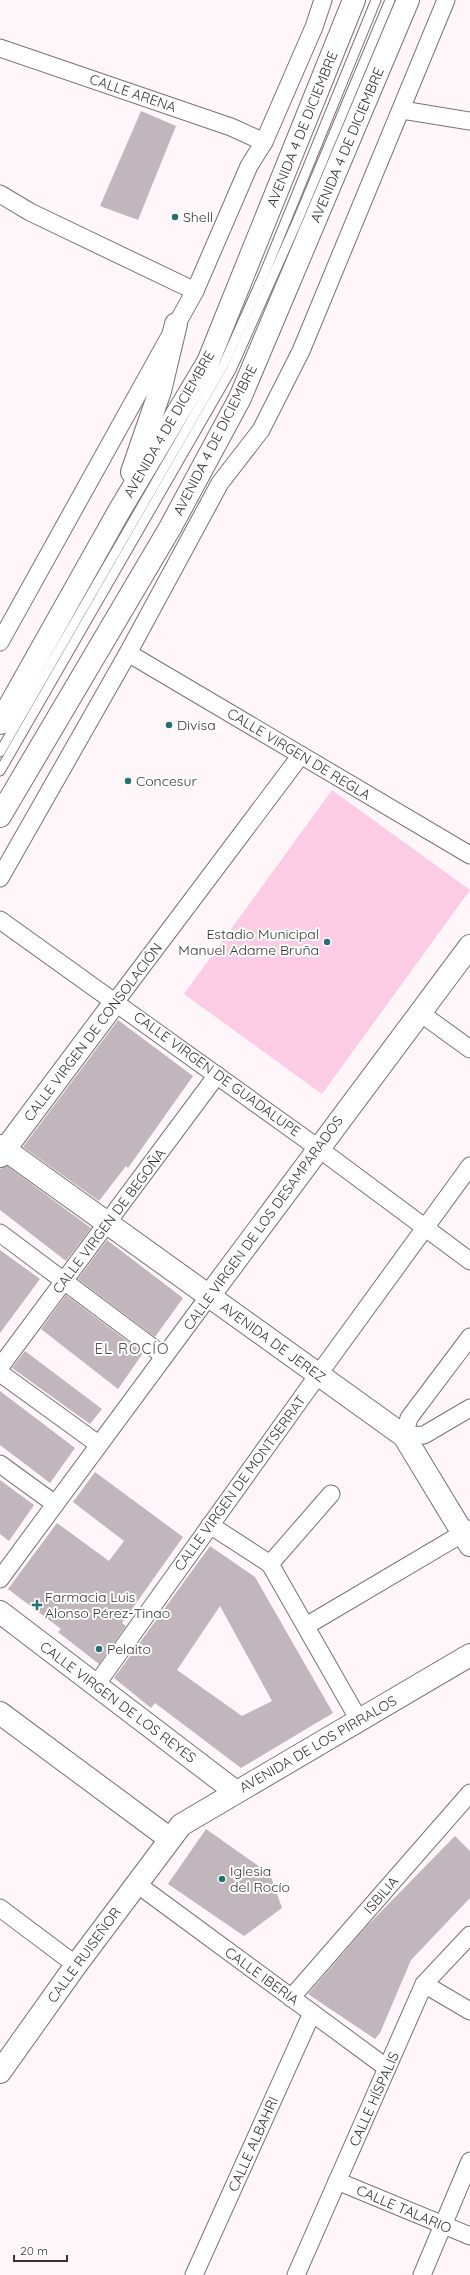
<svg xmlns="http://www.w3.org/2000/svg" width="470" height="2275" viewBox="0 0 470 2275" font-family="Quicksand,sans-serif">
  <rect width="100%" height="100%" fill="#fff6fa"/>
  <path fill="#fccce4" d="M332,790L470,890L322,1094L184,994Z"/>
  <g fill="#c0b6bb" fill-rule="evenodd">
    <path d="M141,111L176,126L138,220L100,206Z"/>
    <path d="M118,1020L193,1076L128,1168L126,1166L99,1201L23,1147Z"/>
    <path d="M7,1166L91,1228L66,1261L0,1210V1169Z"/>
    <path d="M107,1240L183,1298L155,1337L78,1279Z"/>
    <path d="M0,1250L40,1279L0,1333Z"/>
    <path d="M66,1295L143,1353L118,1389L41,1329Z"/>
    <path d="M25,1351L102,1409L90,1424L12,1368Z"/>
    <path d="M0,1391L75,1448L50,1483L0,1445Z"/>
    <path d="M95,1472L183,1537L122,1623L126,1626L99,1664L58,1632L61,1629L8,1589L57,1523L109,1561L124,1541L73,1502Z"/>
    <path d="M0,1480L34,1505L9,1541L0,1534Z"/>
    <path d="M210,1546L255,1577L333,1713L241,1768L155,1703L151,1708L114,1678ZM220,1606L272,1701L242,1716L177,1670Z"/>
    <path d="M206,1829L270,1874L282,1908L244,1936L168,1884Z"/>
    <path d="M455,1836L470,1851V1898L411,1960L380,2033L375,2039L308,1994L365,1928Z"/>
  </g>
  <g fill="none" stroke-linecap="round" stroke-linejoin="round">
    <defs>
      <g id="lane">
        <path d="M0,752L224,364L265,272L376,0"/>
        <path d="M0,771L231,370L296,224L390,0"/>
      </g>
      <g id="street">
        <path d="M0,48L231,127L264,142"/>
        <path d="M402,110L470,121"/>
        <path d="M0,194L30,212L195,291"/>
        <path d="M0,642L195,291L249,166L264,142L314,27L323,0"/>
        <path d="M128,653L470,855"/>
        <path d="M0,878L128,653L220,483L261,430L301,351L446,0"/>
        <path d="M0,920L318,1148L470,1261"/>
        <path d="M116,1001L301,755"/>
        <path d="M419,1012L470,1049"/>
        <path d="M0,1233L164,1356"/>
        <path d="M470,1337L409,1418L404,1436L424,1435L470,1408"/>
        <path d="M0,1367L217,1075"/>
        <path d="M0,1373L98,1444"/>
        <path d="M0,1464L55,1504"/>
        <path d="M210,1525L270,1564L359,1720"/>
        <path d="M270,1564L331,1494"/>
        <path d="M0,1579L209,1296"/>
        <path d="M306,1626L470,1529"/>
        <path d="M96,1685L318,1375L470,1166"/>
        <path d="M137,1884L387,2068"/>
        <path d="M0,1908L76,1965"/>
        <path d="M424,1984L470,2011"/>
        <path d="M291,1998L470,1793"/>
        <path d="M337,2181L470,2236"/>
        <path d="M194,2275L312,2013"/>
        <path d="M296,2275L424,1984L470,1935"/>
        <path d="M422,2275L470,2161"/>
      </g>
      <g id="secondary">
        <path d="M0,1146L404,1436L470,1545"/>
        <path d="M0,1156L116,1001"/>
        <path d="M209,1296L470,946"/>
        <path d="M0,1612L236,1792"/>
        <path d="M0,1713L170,1839"/>
        <path d="M0,2072L76,1965L181,1825L470,1655"/>
      </g>
      <g id="primary">
        <path d="M132,472L160,391L176,324"/>
        <path d="M0,723L118,513L208,362L354,0"/>
        <path d="M0,816L170,528L240,398L408,0"/>
      </g>
    </defs>
    <use href="#lane" stroke="#7a7175" stroke-width="11"/>
    <use href="#street" stroke="#7a7175" stroke-width="19"/>
    <use href="#secondary" stroke="#7a7175" stroke-width="24"/>
    <use href="#primary" stroke="#7a7175" stroke-width="24"/>
    <use href="#lane" stroke="#fff" stroke-width="9"/>
    <use href="#street" stroke="#fff" stroke-width="17"/>
    <use href="#secondary" stroke="#fff" stroke-width="22"/>
    <use href="#primary" stroke="#fff" stroke-width="22"/>
  </g>
  <g fill="#257071" stroke="#fff" stroke-width="1.5">
    <circle cx="175" cy="217" r="4"/>
    <circle cx="169" cy="725" r="4"/>
    <circle cx="128" cy="781" r="4"/>
    <circle cx="327" cy="942" r="4"/>
    <path d="M35 1599h4v4h4v4h-4v4h-4v-4h-4v-4h4z"/>
    <circle cx="99" cy="1649" r="4"/>
    <circle cx="222" cy="1879" r="4"/>
  </g>
  <g text-anchor="middle" stroke-width="4" stroke-linejoin="round" paint-order="stroke">
    <g font-size="14" fill="#373335" stroke="#fff">
      <text transform="translate(133 93) rotate(19)" y="5">CALLE ARENA</text>
      <text transform="translate(302 129) rotate(-68)" y="5">AVENIDA 4 DE DICIEMBRE</text>
      <text transform="translate(347 145) rotate(-67)" y="5">AVENIDA 4 DE DICIEMBRE</text>
      <text transform="translate(169 424) rotate(-60)" y="5">AVENIDA 4 DE DICIEMBRE</text>
      <text transform="translate(215 440) rotate(-63)" y="5">AVENIDA 4 DE DICIEMBRE</text>
      <text transform="translate(299 754) rotate(31)" y="5">CALLE VIRGEN DE REGLA</text>
      <text transform="translate(93 1032) rotate(-53)" y="5">CALLE VIRGEN DE CONSOLACIÓN</text>
      <text transform="translate(217 1074) rotate(36)" y="5">CALLE VIRGEN DE GUADALUPE</text>
      <text transform="translate(109 1221) rotate(-53)" y="5">CALLE VIRGEN DE BEGOÑA</text>
      <text transform="translate(263 1223) rotate(-54)" y="5">CALLE VIRGEN DE LOS DESAMPARADOS</text>
      <text transform="translate(273 1342) rotate(36)" y="5">AVENIDA DE JEREZ</text>
      <text transform="translate(240 1483) rotate(-54)" y="5">CALLE VIRGEN DE MONTSERRAT</text>
      <text transform="translate(118 1702) rotate(37)" y="5">CALLE VIRGEN DE LOS REYES</text>
      <text transform="translate(318 1744) rotate(-30)" y="5">AVENIDA DE LOS PIRRALOS</text>
      <text transform="translate(381 1895) rotate(-49)" y="5">ISBILIA</text>
      <text transform="translate(84 1955) rotate(-54)" y="5">CALLE RUISEÑOR</text>
      <text transform="translate(262 1976) rotate(36)" y="5">CALLE IBERIA</text>
      <text transform="translate(374 2099) rotate(-66)" y="5">CALLE HÍSPALIS</text>
      <text transform="translate(253 2144) rotate(-66)" y="5">CALLE ALBAHRI</text>
      <text transform="translate(404 2209) rotate(23)" y="5">CALLE TALARIO</text>
    </g>
    <g font-size="14" fill="#373335" stroke="#fff" text-anchor="start">
      <text x="183" y="222">Shell</text>
      <text x="177" y="730">Divisa</text>
      <text x="136" y="786">Concesur</text>
      <text x="319" y="939" text-anchor="end">Estadio Municipal<tspan x="319" dy="16">Manuel Adame Bruña</tspan></text>
      <text x="45" y="1602">Farmacia Luis<tspan x="45" dy="16">Alonso Pérez-Tinao</tspan></text>
      <text x="107" y="1654">Pelaito</text>
      <text x="230" y="1876">Iglesia<tspan x="230" dy="16">del Rocío</tspan></text>
    </g>
    <g font-size="15" letter-spacing="1" fill="#564d51" stroke="#fff">
      <text x="132" y="1354">EL ROCÍO</text>
    </g>
  </g>
  <path d="M14 2255v6h53v-6" fill="none" stroke="#373335" stroke-width="2"/>
  <text x="20" y="2255" font-size="12" fill="#373335" stroke="#ffffff" stroke-width="3" paint-order="stroke">20 m</text>
</svg>
